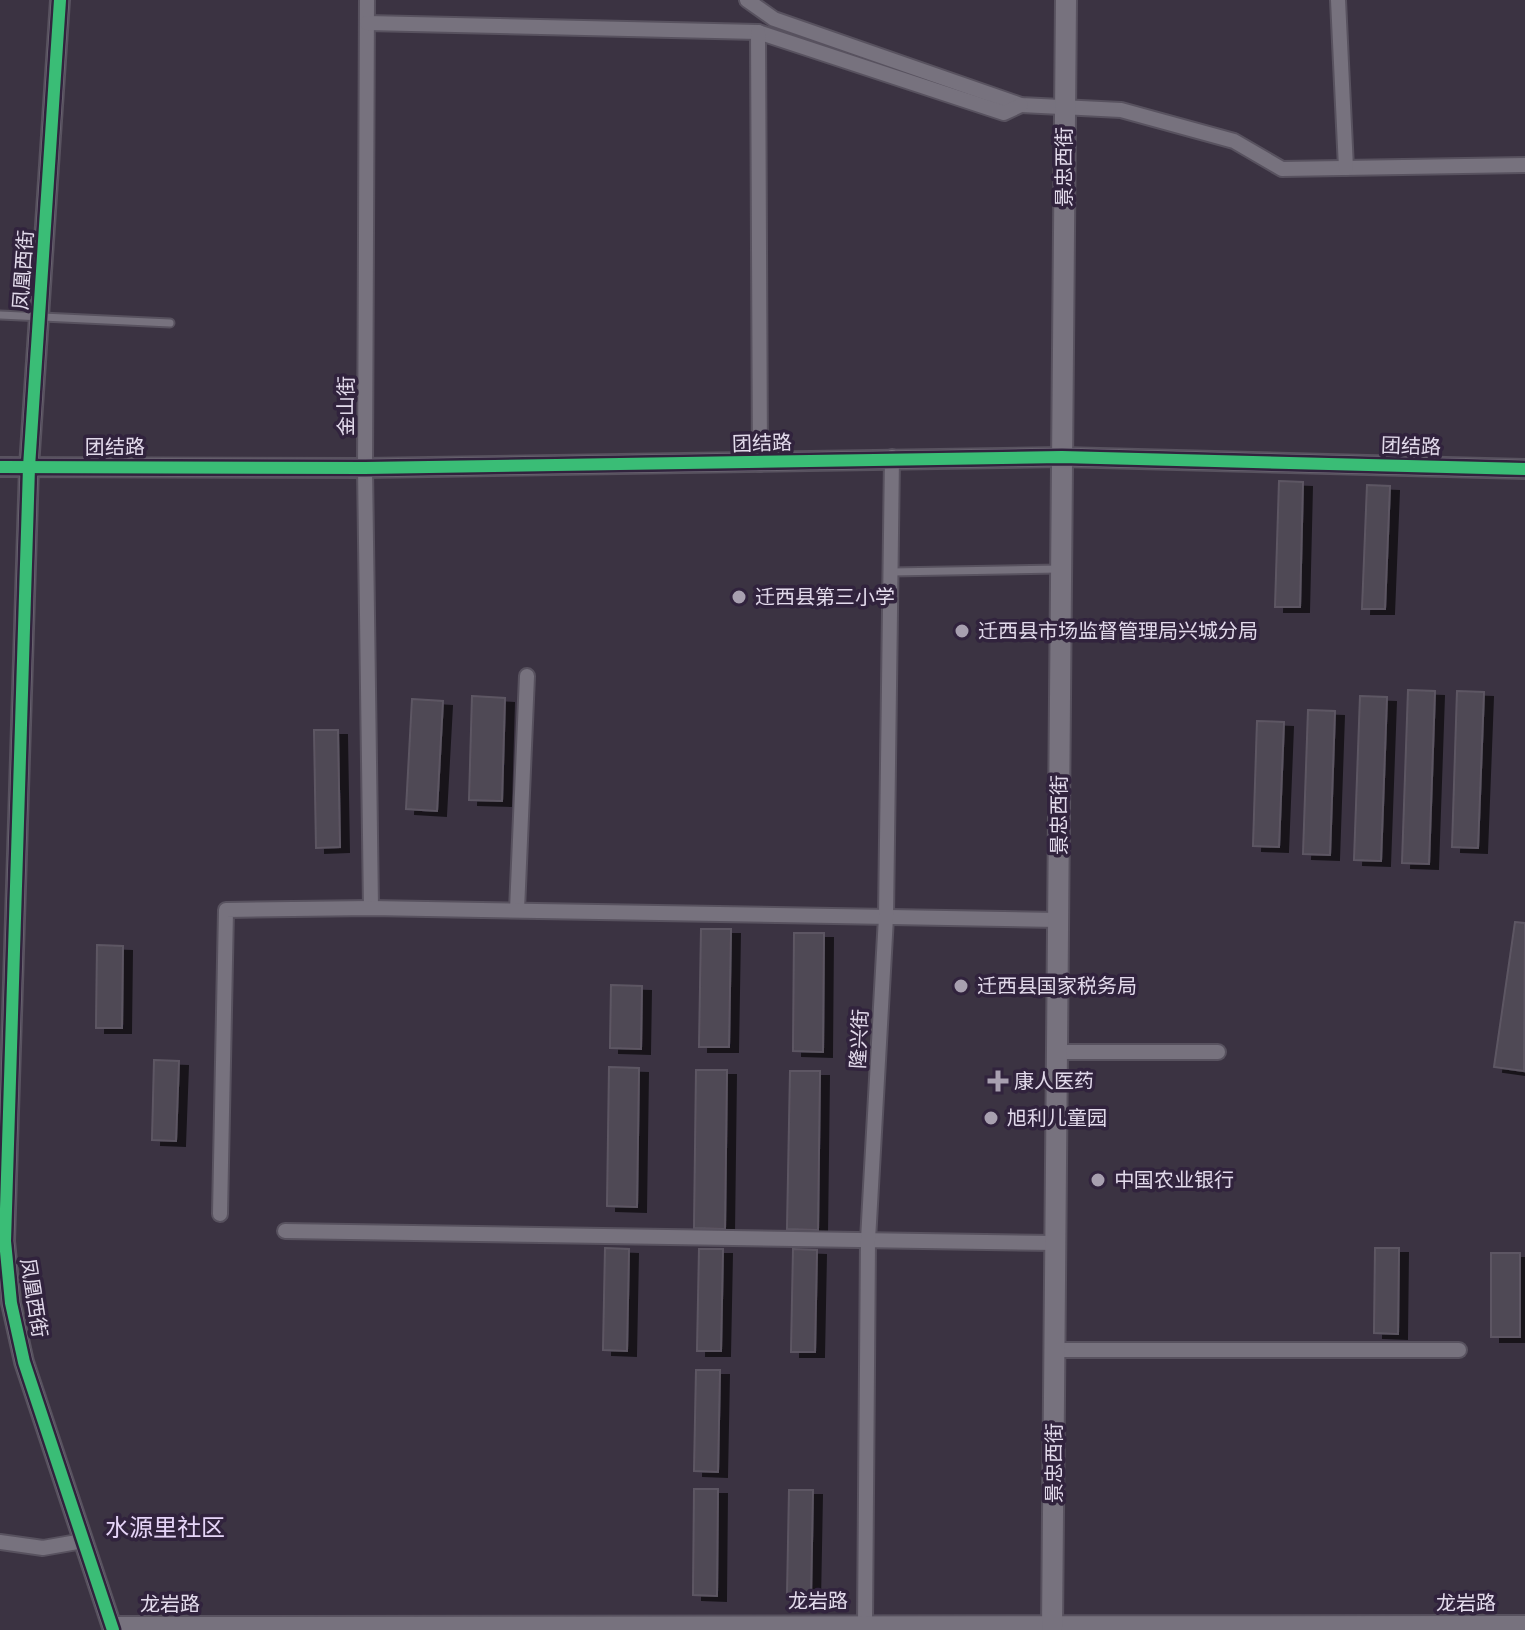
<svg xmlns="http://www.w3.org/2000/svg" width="1525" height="1630" viewBox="0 0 1525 1630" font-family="'Times New Roman','Noto Sans SC',serif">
  <defs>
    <filter id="shadow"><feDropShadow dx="9" dy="5" stdDeviation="0" flood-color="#0009"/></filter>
  </defs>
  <rect width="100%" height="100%" fill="#3b3342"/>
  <g fill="#4f4854" stroke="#5d5763" stroke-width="2" filter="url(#shadow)">
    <path d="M1279,481L1303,482L1300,607H1275Z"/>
    <path d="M1367,485L1390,486L1385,609H1362Z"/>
    <path d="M1408,690L1435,691L1429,864L1402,863Z"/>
    <path d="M1457,691L1484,692L1478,848L1452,847Z"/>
    <path d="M472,696L505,698L502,801L469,800Z"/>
    <path d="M1360,696L1387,697L1381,861L1354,860Z"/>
    <path d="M412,699L443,701L437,811L406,809Z"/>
    <path d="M1308,710L1335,711L1330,855L1303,854Z"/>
    <path d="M1257,721L1284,722L1279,847L1253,846Z"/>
    <path d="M314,730H338L340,847L316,848Z"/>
    <path d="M1515,922L1525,923L1524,1071L1494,1067Z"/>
    <path d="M701,929H731L729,1047H699Z"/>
    <path d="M794,933H824L823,1052L793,1051Z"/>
    <path d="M97,945L123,946L122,1028H96Z"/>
    <path d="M611,985L642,986L641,1049L610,1048Z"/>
    <path d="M154,1060L179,1061L176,1141L152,1140Z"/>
    <path d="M609,1067L639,1068L637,1207L607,1206Z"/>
    <path d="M696,1070H727L725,1229L694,1228Z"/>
    <path d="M790,1071H820L818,1230L787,1229Z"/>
    <path d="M605,1248L629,1249L627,1351L603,1350Z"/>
    <path d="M1375,1248H1399L1398,1334L1374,1333Z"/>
    <path d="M699,1249H723L721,1351H697Z"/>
    <path d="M793,1249L817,1250L815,1352H791Z"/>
    <rect x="1491" y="1253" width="29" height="84"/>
    <path d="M696,1370H720L718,1472L694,1471Z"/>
    <path d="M694,1489H718L717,1596L693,1595Z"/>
    <path d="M789,1490H813L811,1597L787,1596Z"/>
  </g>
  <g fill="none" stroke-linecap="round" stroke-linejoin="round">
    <defs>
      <g id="service">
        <path d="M0,315L170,323"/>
        <path d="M891,572L1059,569"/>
      </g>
      <g id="minor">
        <path d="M367,0L365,468L371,908"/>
        <path d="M747,0L774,19L1021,105L1121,110L1234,141L1282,169L1525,165"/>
        <path d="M1338,0L1346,168"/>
        <path d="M367,23L758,32L1004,113L1021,105"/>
        <path d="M758,32L760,464"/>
        <path d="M517,910L527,676"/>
        <path d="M1057,1052H1218"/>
        <path d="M220,1214L226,910L371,908L1058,920"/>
        <path d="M285,1231L1055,1243"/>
        <path d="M1055,1350H1459"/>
        <path d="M0,1542L43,1548L83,1541"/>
        <path d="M865,1623L868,1240L886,917L892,457"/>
      </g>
      <g id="tertiary">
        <path d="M60,0L29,467L5,1241L11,1303L24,1362L113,1630"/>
        <path d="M0,467L365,468L1062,457L1525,469"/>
        <path d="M112,1626L1525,1625"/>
      </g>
      <path id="secondary" d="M1052,1630L1066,0"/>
    </defs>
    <use href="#service" stroke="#58525f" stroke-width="11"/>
    <use href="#minor" stroke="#58525f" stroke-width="18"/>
    <use href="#tertiary" stroke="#58525f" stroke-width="22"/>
    <use href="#secondary" stroke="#58525f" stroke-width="24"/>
    <use href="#service" stroke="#77727e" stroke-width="7"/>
    <use href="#minor" stroke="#77727e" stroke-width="14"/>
    <use href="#tertiary" stroke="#77727e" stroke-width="18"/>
    <use href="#secondary" stroke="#77727e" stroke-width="20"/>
    <defs>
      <g id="cycleway">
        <path d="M60,0L29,467L5,1241L11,1303L24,1362L113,1630"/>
        <path d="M0,467L365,468L1062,457L1525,469"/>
      </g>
    </defs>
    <use href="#cycleway" stroke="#31233d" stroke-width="17"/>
    <use href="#cycleway" stroke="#3abd76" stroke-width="12"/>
  </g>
  <g fill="#a8a0b0" stroke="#31233d" stroke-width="3">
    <circle cx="739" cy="597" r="8"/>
    <circle cx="962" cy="631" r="8"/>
    <circle cx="961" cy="986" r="8"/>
    <path d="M994 1069h8v8h8v8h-8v8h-8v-8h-8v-8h8z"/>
    <circle cx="991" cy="1118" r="8"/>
    <circle cx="1098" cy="1180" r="8"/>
  </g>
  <g text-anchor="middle" stroke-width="7" stroke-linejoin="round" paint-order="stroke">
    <g font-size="20" fill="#e2daeb" stroke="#31233d">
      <text transform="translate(1064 167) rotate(-90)" y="7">景忠西街</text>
      <text transform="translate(23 270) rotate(-86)" y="7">凤凰西街</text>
      <text transform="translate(346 406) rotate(-90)" y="7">金山街</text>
      <text transform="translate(762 443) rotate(-2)" y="7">团结路</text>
      <text transform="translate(1411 446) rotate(2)" y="7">团结路</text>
      <text x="115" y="454">团结路</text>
      <text transform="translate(1059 815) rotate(-90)" y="7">景忠西街</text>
      <text transform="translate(859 1039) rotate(-87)" y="7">隆兴街</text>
      <text transform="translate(34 1298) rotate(81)" y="7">凤凰西街</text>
      <text transform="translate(1054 1463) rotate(-90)" y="7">景忠西街</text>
      <text x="818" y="1608">龙岩路</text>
      <text x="1466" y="1610">龙岩路</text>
      <text x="170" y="1611">龙岩路</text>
    </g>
    <g font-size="20" fill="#e2daeb" stroke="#31233d" text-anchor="start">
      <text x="755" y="604">迁西县第三小学</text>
      <text x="978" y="638">迁西县市场监督管理局兴城分局</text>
      <text x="977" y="993">迁西县国家税务局</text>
      <text x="1014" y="1088">康人医药</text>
      <text x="1007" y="1125">旭利儿童园</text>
      <text x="1114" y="1187">中国农业银行</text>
    </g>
    <g font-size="24" fill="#e6d5f8" stroke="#31233d">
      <text x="165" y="1536">水源里社区</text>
    </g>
  </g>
</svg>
